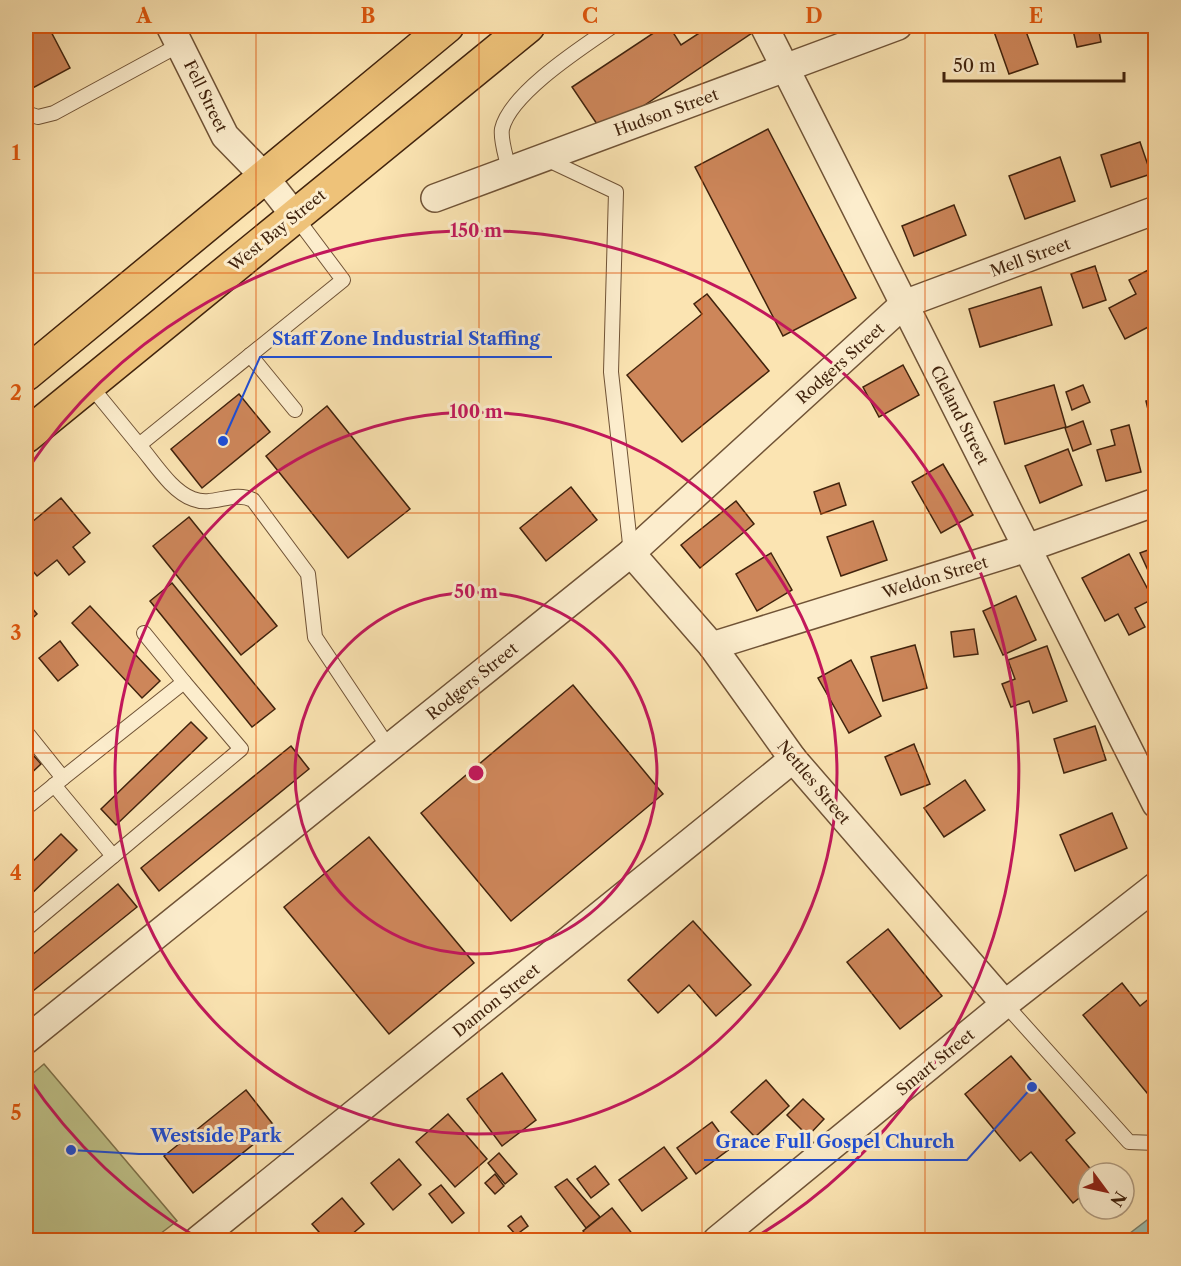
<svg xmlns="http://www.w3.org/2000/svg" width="1181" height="1266" viewBox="0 0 1181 1266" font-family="'Libre Caslon Text',serif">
  <rect width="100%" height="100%" fill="#fbe4b2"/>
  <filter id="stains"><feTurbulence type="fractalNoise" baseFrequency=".00333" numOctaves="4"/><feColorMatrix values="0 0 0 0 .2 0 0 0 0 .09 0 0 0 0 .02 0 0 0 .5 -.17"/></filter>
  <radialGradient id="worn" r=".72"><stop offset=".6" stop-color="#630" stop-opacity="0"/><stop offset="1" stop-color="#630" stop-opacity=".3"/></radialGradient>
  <path fill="#c0c48b" stroke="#80744c" stroke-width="1.5" d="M44,1064L177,1221L152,1240H26V1079Z"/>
  <path fill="#9fbeaf" stroke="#79806e" stroke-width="1.5" d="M1155,1214V1240H1121Z"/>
  <g fill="#cd865a" stroke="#41230d" stroke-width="1.5">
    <path d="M26,26H48L70,68L29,90L26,84Z"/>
    <path d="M664,26H669L681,45L710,26H747L752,33L603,133L572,87Z"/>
    <path d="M992,26H1024L1038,64L1009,74Z"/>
    <path d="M1072,26H1098L1101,42L1077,47Z"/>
    <path d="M768,129L856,298L783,336L695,167Z"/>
    <path d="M1140,142L1151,174L1111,187L1101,155Z"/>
    <path d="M1060,157L1075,201L1025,219L1009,176Z"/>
    <path d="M954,205L966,235L914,256L902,226Z"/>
    <path d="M1095,266L1106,300L1083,308L1071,274Z"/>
    <path d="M1150,269L1156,281V323L1125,339L1109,308L1136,294L1129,280Z"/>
    <path d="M1041,287L1052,325L980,347L969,309Z"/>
    <path d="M707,294L769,371L682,442L627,375L702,314L694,304Z"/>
    <path d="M903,365L919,395L879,417L863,387Z"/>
    <path d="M1054,385L1066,427L1005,444L994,402Z"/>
    <path d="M1083,385L1090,402L1072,410L1066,392Z"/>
    <path d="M239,394L270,432L202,488L171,449Z"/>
    <path d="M1156,399V443L1146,401Z"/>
    <path d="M327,406L410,509L348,558L266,456Z"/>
    <path d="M1083,421L1091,444L1073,451L1065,428Z"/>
    <path d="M1129,425L1141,472L1106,481L1097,450L1115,445L1111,430Z"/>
    <path d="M1068,449L1082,485L1040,503L1025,466Z"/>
    <path d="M943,464L973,515L941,533L912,482Z"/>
    <path d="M839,483L846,505L821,514L814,492Z"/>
    <path d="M571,487L597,520L546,561L520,528Z"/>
    <path d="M61,498L90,533L73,547L85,562L69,575L57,560L37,576L26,563V527Z"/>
    <path d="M736,501L754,524L700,568L681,545Z"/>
    <path d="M189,517L277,626L241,655L153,546Z"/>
    <path d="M873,521L887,560L841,576L827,537Z"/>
    <path d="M1156,547V575L1151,577L1140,553Z"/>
    <path d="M771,553L792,590L757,611L736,574Z"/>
    <path d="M1129,554L1153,599L1135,608L1145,627L1129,635L1118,614L1105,621L1082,578Z"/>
    <path d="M172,583L275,709L252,727L150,601Z"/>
    <path d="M1016,596L1036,640L1003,655L983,611Z"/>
    <path d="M26,601L37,614L26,624Z"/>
    <path d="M90,606L160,681L142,698L72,623Z"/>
    <path d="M974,629L978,654L954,657L951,632Z"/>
    <path d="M60,641L78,665L58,681L39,658Z"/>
    <path d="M915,645L927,688L883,701L871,657Z"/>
    <path d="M1047,646L1067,701L1033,713L1029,701L1011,707L1002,684L1015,679L1008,660Z"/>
    <path d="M851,660L881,716L849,733L818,678Z"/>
    <path d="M573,685L663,794L511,921L421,813Z"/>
    <path d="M191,722L207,738L116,825L101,809Z"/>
    <path d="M1095,726L1106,760L1064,773L1054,739Z"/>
    <path d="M914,744L930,784L901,795L885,757Z"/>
    <path d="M291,746L309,769L159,891L141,868Z"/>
    <path d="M26,747L41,764L26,778Z"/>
    <path d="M965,780L985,810L944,837L924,808Z"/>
    <path d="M1112,813L1127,848L1075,871L1060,835Z"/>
    <path d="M61,834L77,850L26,899V868Z"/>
    <path d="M369,837L474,963L389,1034L284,907Z"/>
    <path d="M118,884L137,907L33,991L26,981V960Z"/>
    <path d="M693,921L751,985L716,1016L689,985L658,1013L628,980Z"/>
    <path d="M888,929L942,996L900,1029L847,962Z"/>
    <path d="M1122,983L1140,1006L1156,993V1104L1083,1015Z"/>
    <path d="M1011,1056L1075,1133L1066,1140L1094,1173H1088V1191L1073,1203L1031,1152L1020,1161L965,1094Z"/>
    <path d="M502,1073L536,1120L502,1146L467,1099Z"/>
    <path d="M766,1080L789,1106L755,1137L731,1112Z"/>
    <path d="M246,1090L275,1127L193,1193L164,1156Z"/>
    <path d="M803,1099L824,1119L808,1136L787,1115Z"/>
    <path d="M448,1114L487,1159L455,1187L416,1142Z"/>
    <path d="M712,1122L731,1148L696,1174L677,1148Z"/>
    <path d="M664,1147L687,1178L642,1211L619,1180Z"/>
    <path d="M499,1153L517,1174L505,1184L488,1163Z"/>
    <path d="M399,1159L421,1185L393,1210L371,1183Z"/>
    <path d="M595,1166L609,1184L591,1198L577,1179Z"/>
    <path d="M495,1174L504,1186L495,1194L485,1183Z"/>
    <path d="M567,1179L600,1217L586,1228L555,1187Z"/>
    <path d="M441,1185L464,1213L452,1223L429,1194Z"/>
    <path d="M342,1198L364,1224L345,1240H326L312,1224Z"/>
    <path d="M612,1208L634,1236L628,1240H590L583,1231Z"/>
    <path d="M521,1216L528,1226L516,1235L508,1226Z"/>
  </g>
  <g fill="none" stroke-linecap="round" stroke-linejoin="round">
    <defs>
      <g id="lane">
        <path d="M26,113L38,117L54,113L181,44"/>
        <path d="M546,159L616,192L611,372L631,553"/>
        <path d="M509,171C507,159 500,140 502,129C510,93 584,46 613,26"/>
        <path d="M250,355L295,410"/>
        <path d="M89,384L139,445L343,280L295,216"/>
        <path d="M139,445C154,462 171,491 193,499C213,507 233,490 253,500L308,574L315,637L389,748"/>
        <path d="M144,633L184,682"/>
        <path d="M26,732L63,778L26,808"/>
        <path d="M54,785L113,856"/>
        <path d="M26,929L241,749L184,682L63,778"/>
        <path d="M1005,1004L1129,1142L1156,1143"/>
      </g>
      <g id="street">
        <path d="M170,26L225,136L263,175L295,216"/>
        <path d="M764,26L1156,804"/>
        <path d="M435,198L898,26"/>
        <path d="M631,553L712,646L793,759L1005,1004"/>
        <path d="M712,646L1027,548L1156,502"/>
        <path d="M26,1040L631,553L904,304L1156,210"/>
        <path d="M198,1240L793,759"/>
        <path d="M717,1240L1005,1004L1156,886"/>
      </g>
      <g id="primary">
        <path d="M26,374L447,26"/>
        <path d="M26,436L528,26"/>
      </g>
    </defs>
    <use href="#lane" stroke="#705336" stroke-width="16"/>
    <use href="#street" stroke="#705336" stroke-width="30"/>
    <use href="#primary" stroke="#41230d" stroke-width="36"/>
    <use href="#lane" stroke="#fcedcd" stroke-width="14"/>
    <use href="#street" stroke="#fcedcd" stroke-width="27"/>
    <use href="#primary" stroke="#eec279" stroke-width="33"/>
  </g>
  <path fill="none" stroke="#e0560c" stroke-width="1.5" stroke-opacity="0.55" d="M256,26V1240M479,26V1240M702,26V1240M925,26V1240M26,273H1156M26,513H1156M26,753H1156M26,993H1156"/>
  <g fill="none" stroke="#c2185b" stroke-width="3">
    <circle cx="476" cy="773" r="181"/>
    <circle cx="476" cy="773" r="361"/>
    <path d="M201 1240A542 542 0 0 1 27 1076M27 470A542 542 0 1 1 751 1240"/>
  </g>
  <g text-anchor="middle" stroke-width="6" stroke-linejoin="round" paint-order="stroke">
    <g font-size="16" fill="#41230d" stroke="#fcedcd">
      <text transform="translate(206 96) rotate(64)" y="6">Fell Street</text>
      <text transform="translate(666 112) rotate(-20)" y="6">Hudson Street</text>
      <text transform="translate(277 230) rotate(-39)" y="6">West Bay Street</text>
      <text transform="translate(1030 257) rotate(-20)" y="6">Mell Street</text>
      <text transform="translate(840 363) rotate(-42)" y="6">Rodgers Street</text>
      <text transform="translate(960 415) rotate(63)" y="6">Cleland Street</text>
      <text transform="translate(935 577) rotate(-17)" y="6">Weldon Street</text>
      <text transform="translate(472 681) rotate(-39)" y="6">Rodgers Street</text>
      <text transform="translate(814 782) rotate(50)" y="6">Nettles Street</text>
      <text transform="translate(496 1000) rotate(-39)" y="6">Damon Street</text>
      <text transform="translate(935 1062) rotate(-39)" y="6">Smart Street</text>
    </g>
  </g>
  <circle cx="476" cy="773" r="9" fill="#c2185b" stroke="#fcedcd" stroke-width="3"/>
  <g font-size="18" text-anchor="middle" font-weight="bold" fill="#c2185b" stroke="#fcedcd" stroke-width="6" stroke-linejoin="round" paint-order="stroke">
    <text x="476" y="237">150 m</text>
    <text x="476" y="418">100 m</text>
    <text x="476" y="598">50 m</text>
  </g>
  <path fill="none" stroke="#1d4ed8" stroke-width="2" d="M223 441L260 357H552M71 1150L139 1154H294M1032 1087L967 1160H704"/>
  <g fill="#1d4ed8" stroke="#fcedcd" stroke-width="2">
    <circle cx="223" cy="441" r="6"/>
    <circle cx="71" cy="1150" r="6"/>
    <circle cx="1032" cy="1087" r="6"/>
  </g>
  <g font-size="18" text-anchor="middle" font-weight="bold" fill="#1d4ed8" stroke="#fcedcd" stroke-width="6" stroke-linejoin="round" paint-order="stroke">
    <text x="406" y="345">Staff Zone Industrial Staffing</text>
    <text x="216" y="1142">Westside Park</text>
    <text x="835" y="1148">Grace Full Gospel Church</text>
  </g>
  <rect width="1181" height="1266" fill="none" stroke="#fbe4b2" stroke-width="66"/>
  <g transform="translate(1106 1191) rotate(123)"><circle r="28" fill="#fcedcd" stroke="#b19c80" stroke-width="1.5"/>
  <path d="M0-4.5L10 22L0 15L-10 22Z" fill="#8f2418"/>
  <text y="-9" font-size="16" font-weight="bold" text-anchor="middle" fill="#41230d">N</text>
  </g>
  <path d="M944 72v9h180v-9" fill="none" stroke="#41230d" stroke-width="3"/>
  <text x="953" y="72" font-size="18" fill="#41230d" stroke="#fcedcd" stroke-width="4.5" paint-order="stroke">50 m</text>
  <rect x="33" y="33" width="1115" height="1200" fill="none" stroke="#e0560c" stroke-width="2"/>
  <g font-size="20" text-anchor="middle" font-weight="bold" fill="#e0560c">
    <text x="144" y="23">A</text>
    <text x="368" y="23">B</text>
    <text x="590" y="23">C</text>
    <text x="814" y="23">D</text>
    <text x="1036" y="23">E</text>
    <text x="16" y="160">1</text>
    <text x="16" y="400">2</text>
    <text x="16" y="640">3</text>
    <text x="16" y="880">4</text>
    <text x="16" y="1120">5</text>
  </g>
  <rect width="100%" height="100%" filter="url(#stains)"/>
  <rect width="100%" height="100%" fill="url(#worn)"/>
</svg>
